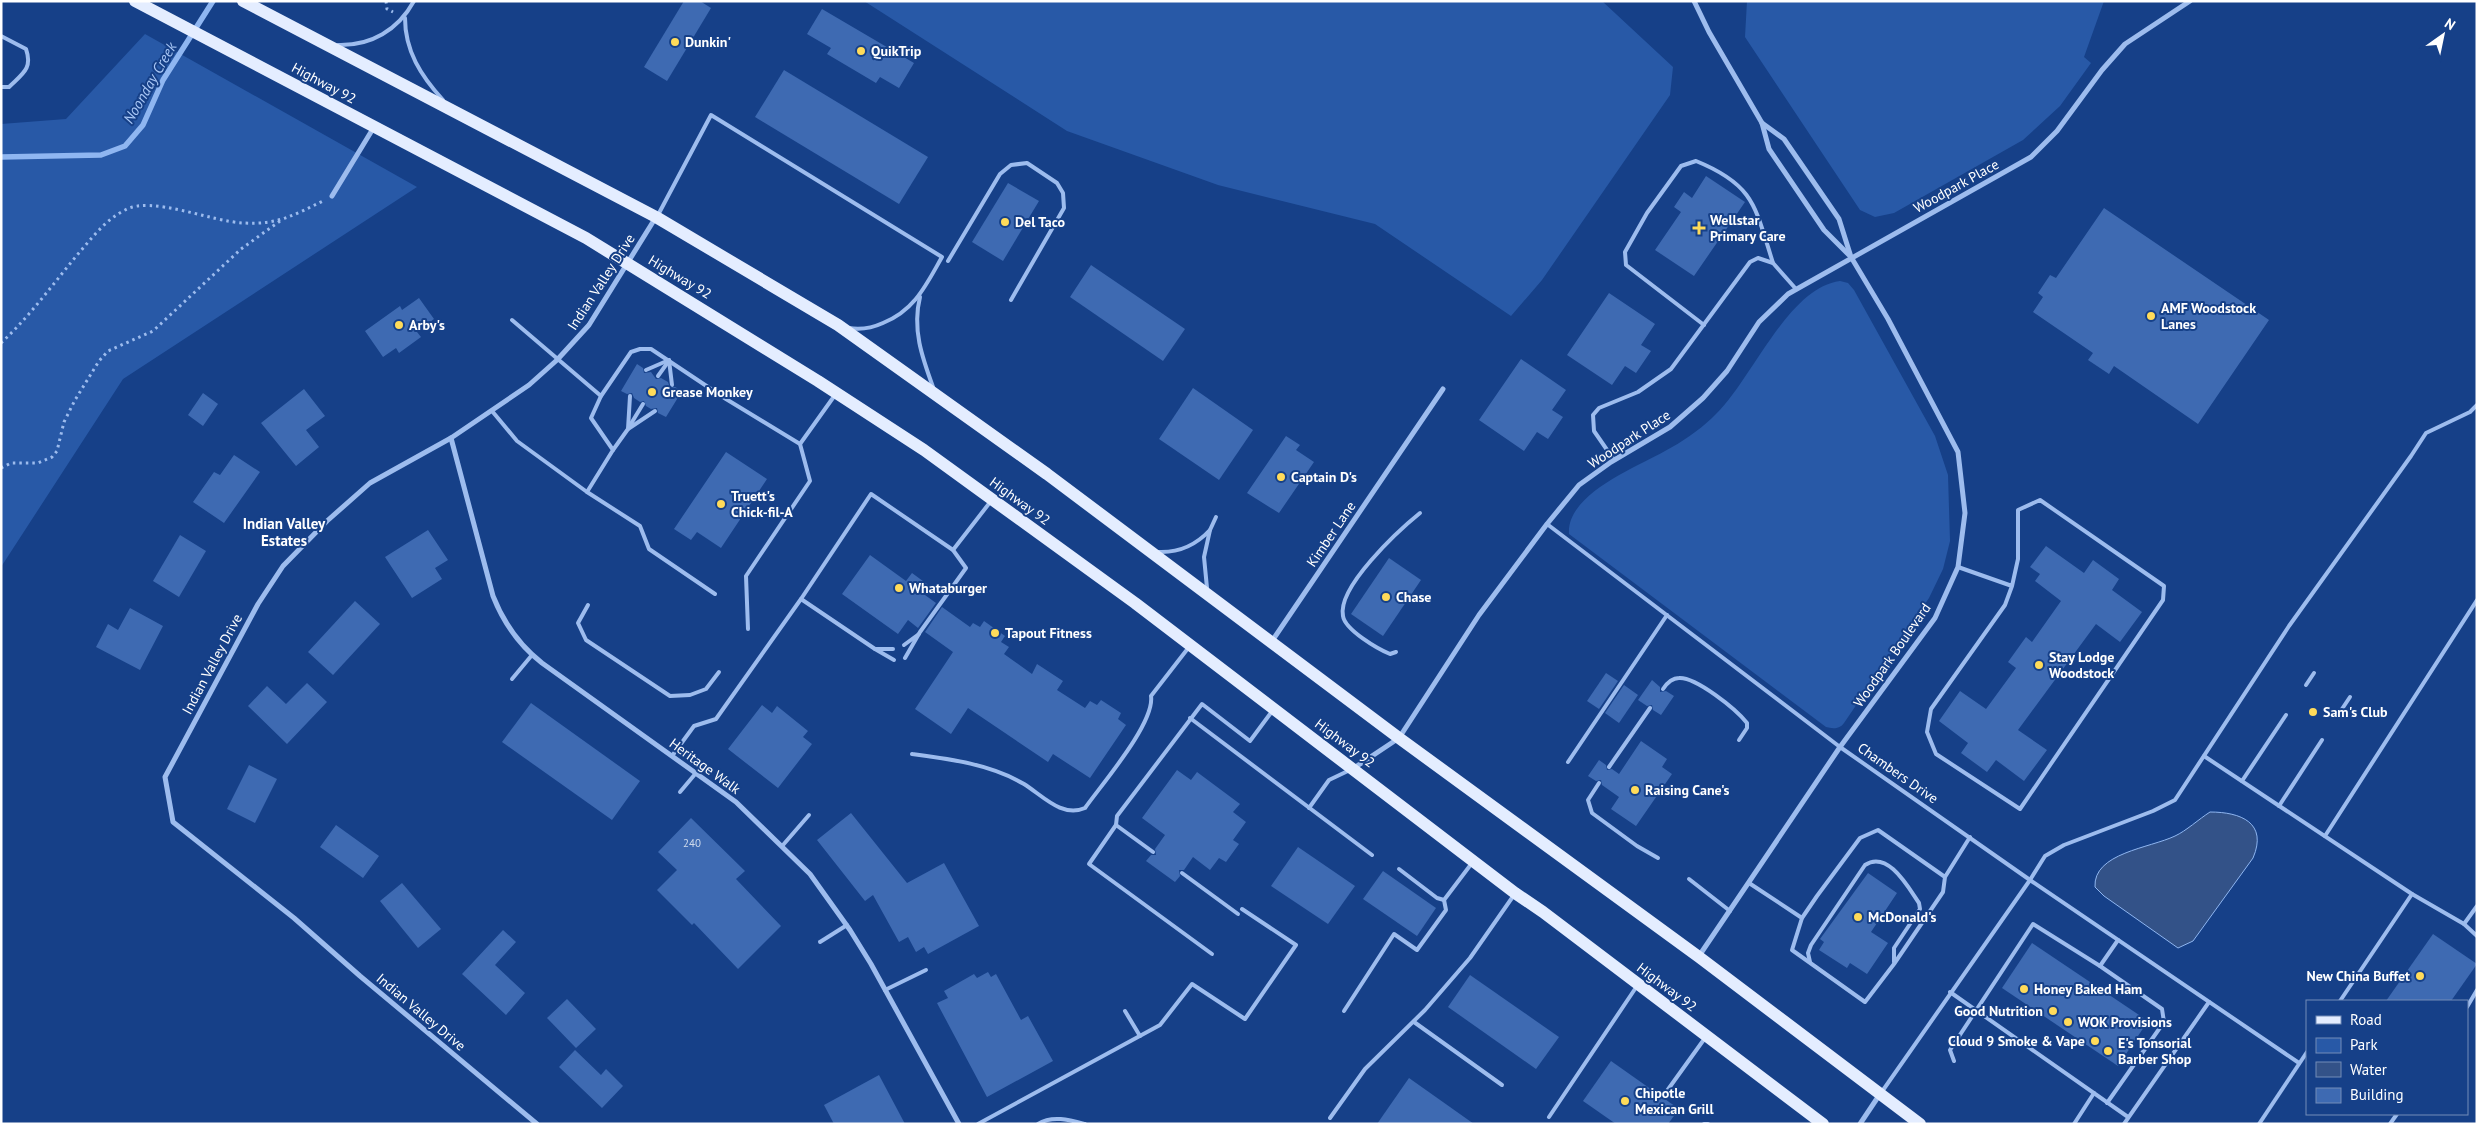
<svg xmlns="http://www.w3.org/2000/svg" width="2478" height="1125" viewBox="0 0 2478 1125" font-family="'PT Sans',sans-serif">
  <rect width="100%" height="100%" fill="#164088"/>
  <g fill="#2859a7">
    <path d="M864,1H1602L1673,67L1670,95L1542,280L1511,316L1375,224L1218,185L1067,131Z"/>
    <path d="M1747,1H2104L2084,57L2091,63L2060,106L2023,140L1894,213L1875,217L1860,210L1745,37Z"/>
    <path d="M145,34L417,187L123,379L1,567V124L66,119Z"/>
    <path d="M1840,281L1848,283L1854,290L1935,436L1948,475L1950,541L1943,569L1929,598L1844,723C1840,729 1833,729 1826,727L1569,534C1566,494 1637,467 1665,451C1682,442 1698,431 1712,418C1750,385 1786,288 1840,281Z"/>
  </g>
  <path fill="#335288" stroke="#8fb6f1" d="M2210,812C2241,812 2268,823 2253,858L2193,941L2178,948L2104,896L2095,887C2093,853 2150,848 2175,836C2186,831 2199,819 2210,812Z"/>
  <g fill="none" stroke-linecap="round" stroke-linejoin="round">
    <path stroke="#8fb6f1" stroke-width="5.5" d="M1,157L101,155L125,146L143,125L163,80L213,1"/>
  </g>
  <g fill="#3e6ab2">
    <path d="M684,1H700L711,8L667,81L644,67Z"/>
    <path d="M822,9L914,63L899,88L880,77L876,83L827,54L831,48L807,34Z"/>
    <path d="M784,70L928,157L899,204L755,117Z"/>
    <path d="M1706,176L1745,202L1694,276L1655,250L1681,212L1674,207L1684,192L1692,198Z"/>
    <path d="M1008,183L1039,201L1003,261L972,242Z"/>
    <path d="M2104,208L2269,320L2198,424L2114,366L2109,374L2088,360L2093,353L2033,312L2043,297L2038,293L2050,275L2056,278Z"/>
    <path d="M1091,265L1185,329L1163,361L1070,297Z"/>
    <path d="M1609,293L1655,324L1641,345L1651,351L1636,373L1625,366L1612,385L1567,355Z"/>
    <path d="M419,298L434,319L417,332L421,337L399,353L396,348L383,357L365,331L400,306L402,310Z"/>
    <path d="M1521,359L1566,390L1552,410L1563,417L1548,439L1537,432L1524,451L1479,420Z"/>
    <path d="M637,364L643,368L644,373L651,372L656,379L661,378L668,382L670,388L675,387L682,391L666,417L658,413L657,408L651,409L646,406L644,401L640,402L634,398L632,393L627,394L621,391Z"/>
    <path d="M1193,388L1253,430L1219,480L1159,439Z"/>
    <path d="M304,389L325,416L306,430L319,447L296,466L261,423Z"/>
    <path d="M203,393L218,404L203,426L188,415Z"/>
    <path d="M1286,436L1300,445L1296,450L1314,462L1279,513L1247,493Z"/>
    <path d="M726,452L767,479L721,548L697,532L691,540L674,529Z"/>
    <path d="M234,455L260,472L224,523L193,502L214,472L220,475Z"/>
    <path d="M428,530L448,560L435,568L442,579L412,598L385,557Z"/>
    <path d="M180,535L206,551L179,597L153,581Z"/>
    <path d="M2046,546L2084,573L2093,560L2119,579L2112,590L2142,612L2120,642L2096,624L2018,730L2047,750L2024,781L1996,760L1987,772L1961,753L1968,743L1939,721L1960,691L1986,709L2016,668L2008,662L2026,637L2032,642L2061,601L2035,581L2040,574L2030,567Z"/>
    <path d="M870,555L906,581L912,573L931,587L925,595L936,603L918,628L908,620L898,634L842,594Z"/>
    <path d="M1389,558L1421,580L1383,636L1351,614Z"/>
    <path d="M355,601L380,624L333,675L308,652Z"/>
    <path d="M942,607L970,627L973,623L980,627L984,621L1005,636L1001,642L1009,647L1004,654L1032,674L1037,664L1063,681L1057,690L1085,708L1090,701L1097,705L1101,700L1121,713L1118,719L1126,725L1090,778L1053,754L1048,762L968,708L951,734L915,709L953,652L925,632Z"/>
    <path d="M130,608L163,626L140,670L96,647L108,624L118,630Z"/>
    <path d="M1606,673L1618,681L1599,709L1587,701Z"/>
    <path d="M1652,680L1660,687V692L1666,691L1674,696L1661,715L1653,710L1652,705L1647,706L1638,700Z"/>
    <path d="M307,683L327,702L287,744L248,706L267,686L286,704Z"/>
    <path d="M1624,685L1638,695L1619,723L1605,713Z"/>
    <path d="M531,703L640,781L612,820L502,742Z"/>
    <path d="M762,705L772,713L777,706L808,731L803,737L812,744L778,788L728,749Z"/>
    <path d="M1641,741L1667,759L1662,767L1672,774L1636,826L1611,809L1619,797L1602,785L1601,780L1596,781L1588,776L1599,760L1606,765L1607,770L1612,769L1619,774Z"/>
    <path d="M249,765L277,779L255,823L227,809Z"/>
    <path d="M1177,770L1191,780L1197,772L1240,804L1233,812L1246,822L1233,840L1239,844L1226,862L1219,858L1210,870L1193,857L1184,870H1179L1180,876L1175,882L1146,861L1151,855H1156L1155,849L1165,835L1142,818Z"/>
    <path d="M851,813L907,883L944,863L979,926L928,954L924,947L916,952L908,937L899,942L873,895L865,901L817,840Z"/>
    <path d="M691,818L745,871L736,879L781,926L738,969L694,923L692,925L657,890L677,870L658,852Z"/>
    <path d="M336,825L379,856L363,878L320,847Z"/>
    <path d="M1298,847L1355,886L1328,924L1271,886Z"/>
    <path d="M1383,871L1436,908L1417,936L1363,899Z"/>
    <path d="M1868,873L1897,893L1871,932L1888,943L1867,974L1850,963L1847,968L1819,950L1824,942L1820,939Z"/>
    <path d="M402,883L441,929L418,948L380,901Z"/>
    <path d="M503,930L516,942L495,965L525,993L506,1015L462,974Z"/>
    <path d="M2433,934L2477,964L2451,1001H2386Z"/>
    <path d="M2032,943L2148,1021L2118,1066L2002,988Z"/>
    <path d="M988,972L991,977L996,974L1021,1020L1028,1016L1053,1061L987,1097L937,1003L948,998L944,991L974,974L977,978Z"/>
    <path d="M1470,975L1559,1037L1536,1069L1448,1007Z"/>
    <path d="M567,999L596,1029L576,1048L547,1018Z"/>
    <path d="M575,1050L601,1075L606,1069L623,1086L602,1108L559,1067Z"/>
    <path d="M1611,1061L1679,1109L1668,1124H1616L1583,1101Z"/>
    <path d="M879,1075L905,1124H834L824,1105Z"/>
    <path d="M1409,1078L1474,1124H1377Z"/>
  </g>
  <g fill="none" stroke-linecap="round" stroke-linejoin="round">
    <g stroke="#9dbcee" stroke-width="3" stroke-dasharray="2.5 4" stroke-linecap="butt">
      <path d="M386,1L387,9L393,12"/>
      <path d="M1,343C30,316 53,284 78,254C92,238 105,220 125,210C151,195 212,222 244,223C277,225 294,215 323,201"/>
      <path d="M1,468L11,463H38L52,457L57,451L64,422L75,400L99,361L108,351L153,331L241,249L280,221"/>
    </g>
    <g stroke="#9dbcee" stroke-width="4">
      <path d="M405,18C405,51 421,76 443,100"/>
      <path d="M1,36L26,49C33,69 22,74 9,87H1"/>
      <path d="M338,45C371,46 398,30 414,1"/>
      <path d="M658,215L711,115L942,257C926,285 915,310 883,323C872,328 861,330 849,328"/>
      <path d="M948,261L1000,174L1011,165L1027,163L1057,183L1063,193L1064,208L1011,300"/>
      <path d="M920,297C912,329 922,357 933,387"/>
      <path d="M512,320L601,396L631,352L640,349H651L726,399L800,444L810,481L746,576L748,629"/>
      <path d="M1704,325L1626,265L1625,252L1647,213L1681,166L1696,161C1755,185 1755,207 1773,263"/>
      <path d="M669,360L672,385"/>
      <path d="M646,370L669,360"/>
      <path d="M658,376L668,362"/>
      <path d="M492,411L517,441L587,492L640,526L649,549L715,594"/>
      <path d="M629,427L643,404"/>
      <path d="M628,429L630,396"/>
      <path d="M800,444L835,395"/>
      <path d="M613,450L628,429L655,411"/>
      <path d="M1614,460L1594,431L1593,415L1599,408L1638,392L1671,369L1750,262L1758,258L1773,263L1796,289"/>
      <path d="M587,492L613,450L591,418L601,396"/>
      <path d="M1547,524L1840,747L2030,880L1881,1093"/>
      <path d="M1210,530L1216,517"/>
      <path d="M953,550L991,501"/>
      <path d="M1158,552C1179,553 1196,545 1210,530L1204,557L1207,588"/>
      <path d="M1958,567L2012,586L2005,605L1931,709L1927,732L1936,754L2020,809L2163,600L2164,586L2040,500L2018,510V559L2012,586"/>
      <path d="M801,599L875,649H893"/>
      <path d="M588,605L578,623L586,640L670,696L690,695L706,689L719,672"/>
      <path d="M904,645L919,634"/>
      <path d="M875,649L894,660"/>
      <path d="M1396,652L1390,654C1378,649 1345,630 1343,616C1337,587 1399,530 1420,513"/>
      <path d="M512,679L532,655"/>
      <path d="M2306,685L2314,673"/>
      <path d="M1663,689C1667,683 1672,678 1679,678C1696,677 1736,709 1747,723V728L1739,740"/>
      <path d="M2342,709L2350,697"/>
      <path d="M1190,718L1372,855"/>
      <path d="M912,754C950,759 990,764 1024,784C1043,796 1062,818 1085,808C1102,784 1155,723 1151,696L1189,647"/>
      <path d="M672,756L694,726L716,719L801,599L871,494L953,550L966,568L920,632L905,658"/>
      <path d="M2204,756L2412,894"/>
      <path d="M1568,762L1667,615"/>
      <path d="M1609,767L1650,708"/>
      <path d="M2242,781L2286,715"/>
      <path d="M1599,783L1588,800L1592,813L1637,846L1658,858"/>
      <path d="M680,792L696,773"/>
      <path d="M2279,806L2322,740"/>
      <path d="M1309,808L1329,780L1350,770"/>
      <path d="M1116,825L1089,864L1212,954"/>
      <path d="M2325,836L2477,600"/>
      <path d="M783,845L809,815"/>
      <path d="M1153,852L1116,825L1117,816L1202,704L1250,741L1273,710"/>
      <path d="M1399,869L1437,898L1444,900L1472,863"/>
      <path d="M1182,873L1238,914"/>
      <path d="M1945,877L1878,830L1860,838L1817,896L1802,918L1792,950L1865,1002L1894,964L1943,892L1945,877L1970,837"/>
      <path d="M1689,879L1730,911"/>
      <path d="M1749,883L1802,918"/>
      <path d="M2464,924L2477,936"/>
      <path d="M820,942L847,925"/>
      <path d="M1810,962L1808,953L1811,945L1865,865C1888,850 1908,887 1919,903L1920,909L1894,948V962"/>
      <path d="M885,990L926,970"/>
      <path d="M1950,992L2128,1117"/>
      <path d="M2340,1001L2412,894L2464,924L2477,906"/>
      <path d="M2467,1007L2477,990"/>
      <path d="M1125,1011L1140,1036"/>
      <path d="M1344,1011L1394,934L1417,950L1446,910L1444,900"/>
      <path d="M1414,1022L1502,1085"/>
      <path d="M1954,1061L1950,1050L2033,924L2100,966"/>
      <path d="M2299,1063L2030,880L2045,856L2064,845L2153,811L2175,800L2289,626L2411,456L2426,433L2470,412L2477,405"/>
      <path d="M1664,1095L1705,1038"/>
      <path d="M2107,1103L2164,1022L2162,1009L2100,966L2118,940"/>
      <path d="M1549,1117L1637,986"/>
      <path d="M1330,1118L1365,1069L1425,1010L1470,958L1514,895"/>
      <path d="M978,1124L1160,1025L1192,984L1245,1019L1296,945L1242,909"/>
      <path d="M1038,1124C1052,1115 1070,1120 1085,1124"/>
      <path d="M1704,1124H1708"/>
      <path d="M2074,1124L2094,1093"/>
      <path d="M2124,1124L2209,1002"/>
      <path d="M2259,1124L2307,1052"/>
      <path d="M2390,1124L2397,1114"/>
    </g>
    <g stroke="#9dbcee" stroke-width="5">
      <path d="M1694,1L1709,32L1762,123L1769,149L1824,230L1849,255"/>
      <path d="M332,196L374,127"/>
      <path d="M451,438L493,596C504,624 519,645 542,663L736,802L810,874L850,930L871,964L959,1124"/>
      <path d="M1272,641L1443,389"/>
      <path d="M1354,768L1399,738L1479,615L1547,524L1579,485L1611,462L1670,427L1703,398L1727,371L1759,322L1788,294L2031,157L2057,131L2102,70L2125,44L2190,1"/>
      <path d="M1699,956L1840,747L1935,618L1958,567L1965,513L1958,452L1888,319L1851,257L1839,219L1784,139L1762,123"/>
      <path d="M537,1124L360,976L294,918L173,822L165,777L258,604L283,566L327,521L370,483L451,438L529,385L557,360L589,325L656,217"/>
      <path d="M1860,1124L1880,1094"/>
    </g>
    <g stroke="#e4edff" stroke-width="12">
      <path d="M135,1L586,238L818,381L924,450L1135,603L1515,893L1543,912L1823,1124"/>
      <path d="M243,1L656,217L838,325L1047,474L1399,738L1699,957L1920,1124"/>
    </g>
  </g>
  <g fill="#ffdb5a" stroke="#164088" stroke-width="2">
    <circle cx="675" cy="42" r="5"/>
    <circle cx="861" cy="51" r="5"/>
    <circle cx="1005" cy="222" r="5"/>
    <path d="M1696.5 220.5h5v5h5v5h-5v5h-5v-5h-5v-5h5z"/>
    <circle cx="2151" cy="316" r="5"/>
    <circle cx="399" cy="325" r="5"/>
    <circle cx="652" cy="392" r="5"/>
    <circle cx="1281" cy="477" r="5"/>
    <circle cx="721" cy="504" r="5"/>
    <circle cx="899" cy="588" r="5"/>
    <circle cx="1386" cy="597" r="5"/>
    <circle cx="995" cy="633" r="5"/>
    <circle cx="2039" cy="665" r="5"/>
    <circle cx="2313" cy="712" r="5"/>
    <circle cx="1635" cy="790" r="5"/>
    <circle cx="1858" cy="917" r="5"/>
    <circle cx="2420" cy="976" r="5"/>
    <circle cx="2024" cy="989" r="5"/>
    <circle cx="2053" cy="1011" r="5"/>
    <circle cx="2068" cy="1022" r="5"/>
    <circle cx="2095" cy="1041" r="5"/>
    <circle cx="2108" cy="1051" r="5"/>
    <circle cx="1625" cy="1101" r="5"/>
  </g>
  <g text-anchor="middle" stroke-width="4" stroke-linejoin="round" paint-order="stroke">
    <g font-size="11" fill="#cfdaec">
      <text x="692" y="847">240</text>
    </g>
    <g font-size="14" font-weight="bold" fill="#fff" stroke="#164088" text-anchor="start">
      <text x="685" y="47">Dunkin'</text>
      <text x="871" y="56">QuikTrip</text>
      <text x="1710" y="225">Wellstar<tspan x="1710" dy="16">Primary Care</tspan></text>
      <text x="1015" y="227">Del Taco</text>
      <text x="2161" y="313">AMF Woodstock<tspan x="2161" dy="16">Lanes</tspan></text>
      <text x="409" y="330">Arby's</text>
      <text x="662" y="397">Grease Monkey</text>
      <text x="1291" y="482">Captain D's</text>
      <text x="731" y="501">Truett's<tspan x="731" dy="16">Chick-fil-A</tspan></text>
      <text x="909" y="593">Whataburger</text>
      <text x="1396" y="602">Chase</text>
      <text x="1005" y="638">Tapout Fitness</text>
      <text x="2049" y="662">Stay Lodge<tspan x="2049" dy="16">Woodstock</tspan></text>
      <text x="2323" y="717">Sam's Club</text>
      <text x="1645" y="795">Raising Cane's</text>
      <text x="1868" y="922">McDonald's</text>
      <text x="2410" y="981" text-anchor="end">New China Buffet</text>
      <text x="2034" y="994">Honey Baked Ham</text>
      <text x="2043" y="1016" text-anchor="end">Good Nutrition</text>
      <text x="2078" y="1027">WOK Provisions</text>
      <text x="2085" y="1046" text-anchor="end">Cloud 9 Smoke &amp; Vape</text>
      <text x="2118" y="1048">E's Tonsorial<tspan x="2118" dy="16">Barber Shop</tspan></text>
      <text x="1635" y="1098">Chipotle<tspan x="1635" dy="16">Mexican Grill</tspan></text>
    </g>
    <g font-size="14" fill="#fff" stroke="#164088">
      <text transform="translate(324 83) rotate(28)" y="5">Highway 92</text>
      <text transform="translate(1956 186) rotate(-29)" y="5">Woodpark Place</text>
      <text transform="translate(680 277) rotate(31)" y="5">Highway 92</text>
      <text transform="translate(601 282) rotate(-57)" y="5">Indian Valley Drive</text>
      <text transform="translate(1629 439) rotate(-33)" y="5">Woodpark Place</text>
      <text transform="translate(1020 501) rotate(36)" y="5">Highway 92</text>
      <text transform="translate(1331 534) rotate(-56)" y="5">Kimber Lane</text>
      <text transform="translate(1892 655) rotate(-55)" y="5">Woodpark Boulevard</text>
      <text transform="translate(212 664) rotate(-62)" y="5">Indian Valley Drive</text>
      <text transform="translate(1345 743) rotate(37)" y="5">Highway 92</text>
      <text transform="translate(705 766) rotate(36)" y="5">Heritage Walk</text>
      <text transform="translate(1898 773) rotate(35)" y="5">Chambers Drive</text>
      <text transform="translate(1667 987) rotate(37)" y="5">Highway 92</text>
      <text transform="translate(421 1012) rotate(40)" y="5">Indian Valley Drive</text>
    </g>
    <g font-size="15" font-style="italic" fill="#a9c7f6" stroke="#164088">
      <text transform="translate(150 83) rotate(-60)" y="5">Noonday Creek</text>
    </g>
    <g font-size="15" font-weight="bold" fill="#fff" stroke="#164088">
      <text x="284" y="529">Indian Valley<tspan x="284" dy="17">Estates</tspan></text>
    </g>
  </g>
  <rect width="2478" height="1125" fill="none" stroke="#ffffff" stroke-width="5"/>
  <rect x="2306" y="1000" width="162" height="115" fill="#164088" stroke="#738cb8"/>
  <rect x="2316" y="1016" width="25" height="8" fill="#e4edff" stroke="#738cb8"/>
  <text x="2350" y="1025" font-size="15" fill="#ffffff">Road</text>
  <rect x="2316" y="1038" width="25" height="15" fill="#2859a7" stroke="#738cb8"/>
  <text x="2350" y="1050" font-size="15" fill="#ffffff">Park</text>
  <rect x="2316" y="1062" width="25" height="15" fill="#335288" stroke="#738cb8"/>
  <text x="2350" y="1075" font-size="15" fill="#ffffff">Water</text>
  <rect x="2316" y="1088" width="25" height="15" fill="#3e6ab2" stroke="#738cb8"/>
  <text x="2350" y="1100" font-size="15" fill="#ffffff">Building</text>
  <g transform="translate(2443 35) rotate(33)" stroke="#164088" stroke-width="4" paint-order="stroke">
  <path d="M0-4L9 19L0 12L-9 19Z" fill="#ffffff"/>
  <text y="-8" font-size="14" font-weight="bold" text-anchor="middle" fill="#ffffff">N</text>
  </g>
</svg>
